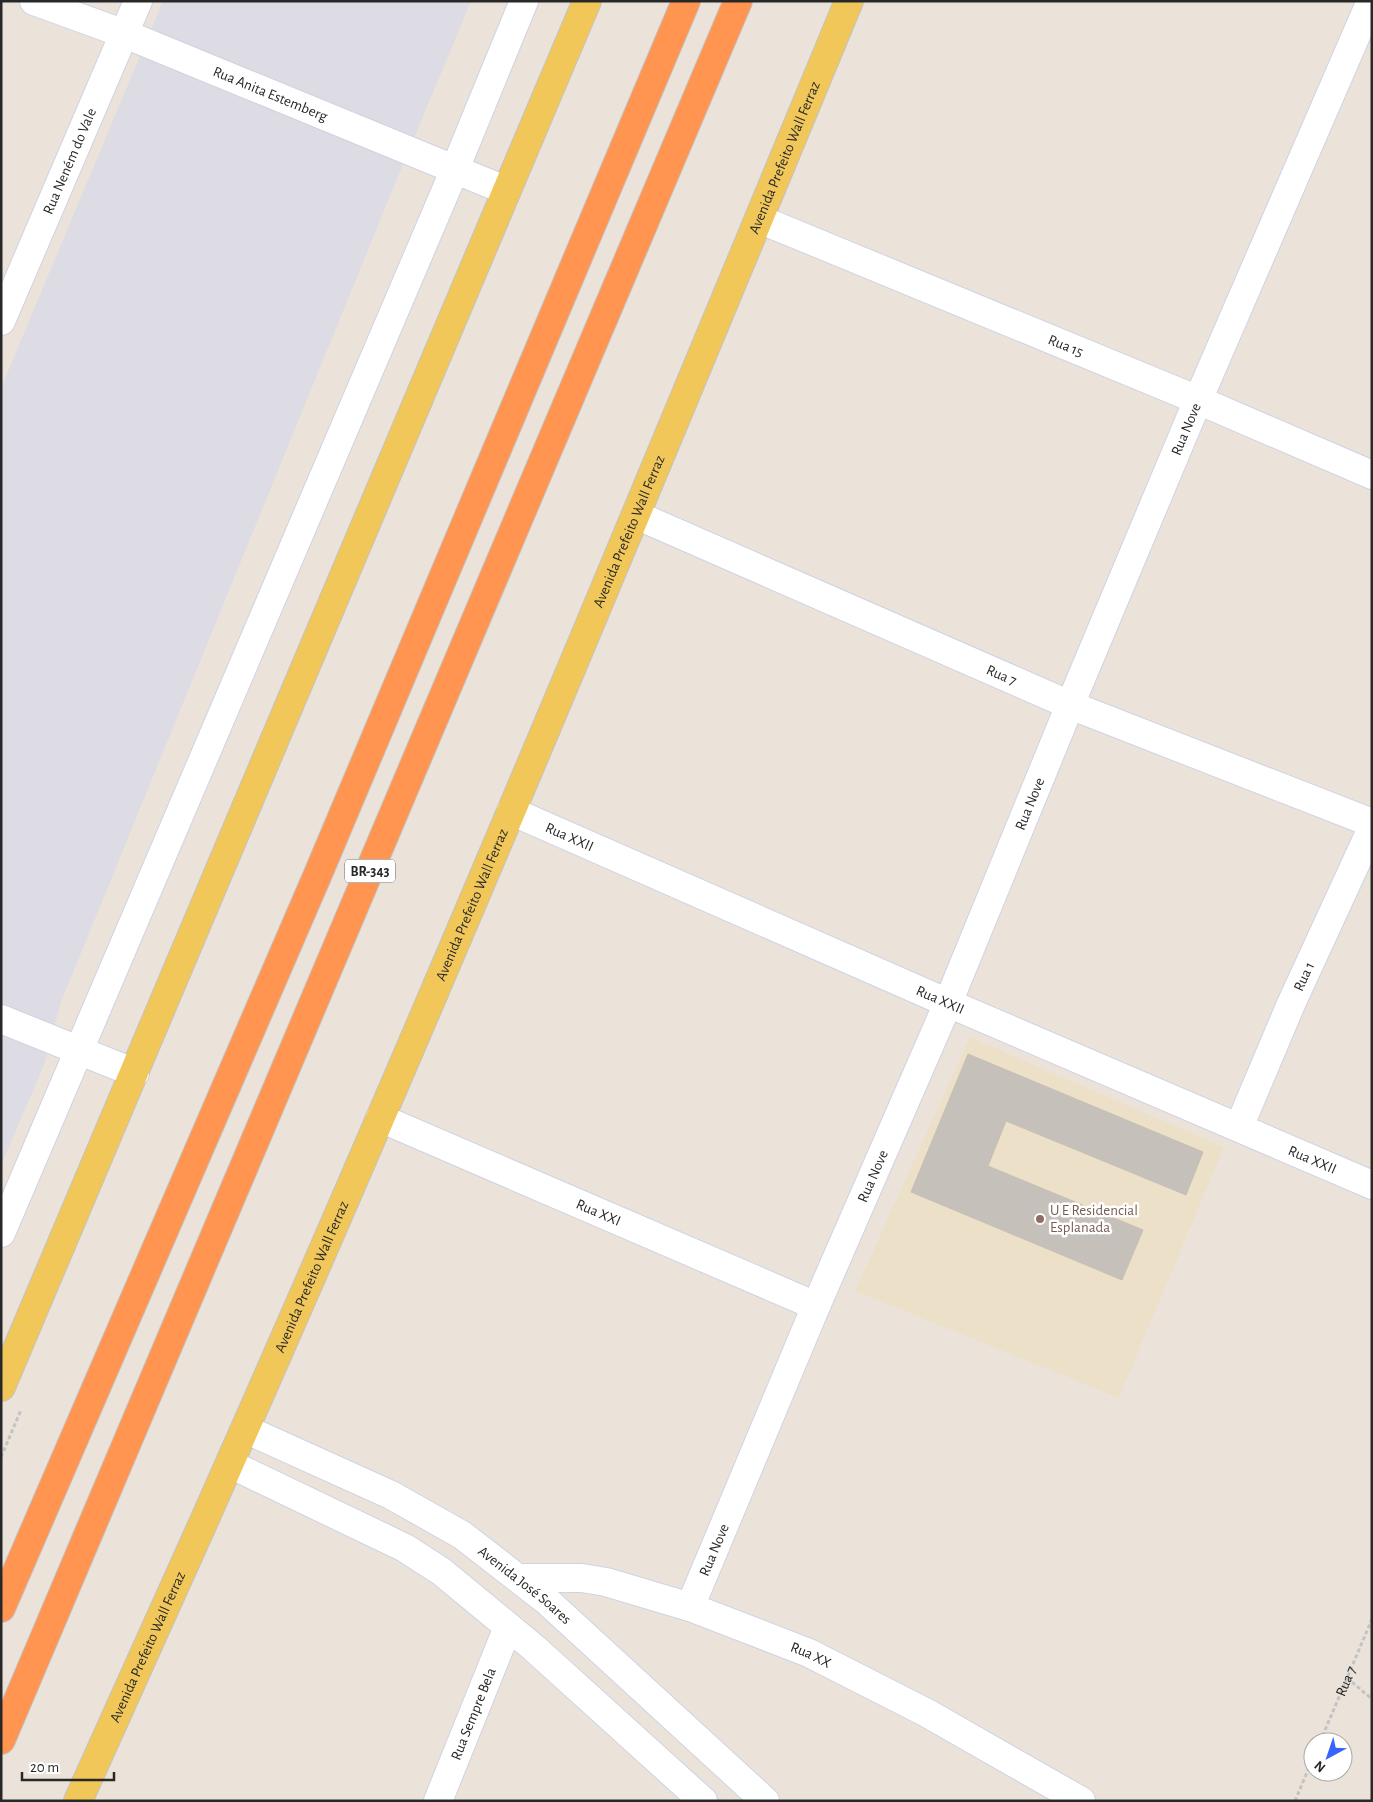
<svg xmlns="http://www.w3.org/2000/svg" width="1373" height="1802" viewBox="0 0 1373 1802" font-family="'Alegreya Sans',sans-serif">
  <rect width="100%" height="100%" fill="#ebe3da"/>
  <path fill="#dddbe3" d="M163,1H471L397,179L61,1002L44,1065L1,1165V388Z"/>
  <path fill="#ede0c9" d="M970,1037L1224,1147L1119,1398L855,1291Z"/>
  <path fill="#c6c0ba" stroke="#c6bfb4" d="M968,1054L1203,1152L1186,1195L1006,1121L988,1166L1143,1230L1122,1280L911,1192Z"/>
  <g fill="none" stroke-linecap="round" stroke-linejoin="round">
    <defs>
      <g id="minor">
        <path id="s2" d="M34,1L125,34L505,190"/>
        <path id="s3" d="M759,219L1198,400L1372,475"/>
        <path id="s4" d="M1,321L138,1"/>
        <path id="s5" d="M636,515L1070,705L1372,823"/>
        <path id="s6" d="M511,811L948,1003L1372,1185"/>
        <path d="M1,1019L135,1073"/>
        <path id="s7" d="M380,1118L816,1306"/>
        <path id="s8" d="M1239,1127L1291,1004L1372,828"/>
        <path d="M1,1233L455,169L524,1"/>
        <path id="s9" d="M245,1429L391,1495L462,1535L547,1601L765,1801"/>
        <path d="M230,1464L405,1548L442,1572L534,1648L703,1801"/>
        <path id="s10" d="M518,1578H582L606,1582L690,1607L809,1653L927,1713L1081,1801"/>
        <path id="s11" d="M690,1607L816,1306L948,1003L1070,705L1198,400L1371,1"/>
        <path id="s12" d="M438,1801L508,1627"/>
      </g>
      <g id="major">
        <path d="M1,1387C198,926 388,462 587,1"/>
        <path id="s13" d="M78,1801C129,1687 181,1574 231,1460C445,977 647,489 849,1"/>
      </g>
      <g id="highway">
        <path d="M1,1608L318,874L686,1"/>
        <path d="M1,1740L738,1"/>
      </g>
    </defs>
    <use href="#minor" stroke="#cfd3e2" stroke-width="30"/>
    <use href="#major" stroke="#c3c3c3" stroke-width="30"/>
    <use href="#highway" stroke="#c3c3c3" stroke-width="30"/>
    <g stroke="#c3c3c3" stroke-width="3" stroke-dasharray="4 2.5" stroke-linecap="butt">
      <path d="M1,1457L21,1410"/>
      <path d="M1347,1678L1372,1699"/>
      <path id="s1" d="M1320,1742L1372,1619"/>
      <path d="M1295,1801L1313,1758"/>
    </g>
    <use href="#minor" stroke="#fff" stroke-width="28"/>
    <use href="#major" stroke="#f1c759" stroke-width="28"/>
    <use href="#highway" stroke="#ff9551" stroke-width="28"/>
  </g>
  <circle fill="#8d6e63" stroke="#fff" stroke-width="2" cx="1040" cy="1219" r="5"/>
  <g text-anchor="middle" stroke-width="5" stroke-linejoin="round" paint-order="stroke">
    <rect fill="#fff" stroke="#686868" stroke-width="1" x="345" y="859.5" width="50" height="23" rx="4"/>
    <g font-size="14" font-weight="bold" fill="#282828">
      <text x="370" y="876">BR-343</text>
    </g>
    <g font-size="15" fill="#282828" stroke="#fff">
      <text dy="5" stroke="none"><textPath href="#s2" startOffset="254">Rua Anita Estemberg</textPath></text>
      <text dy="5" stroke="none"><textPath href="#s13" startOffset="1789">Avenida Prefeito Wall Ferraz</textPath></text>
      <text dy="5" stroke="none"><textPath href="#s4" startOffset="174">Rua Neném do Vale</textPath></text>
      <text dy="5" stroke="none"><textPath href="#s3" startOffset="332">Rua 15</textPath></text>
      <text dy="5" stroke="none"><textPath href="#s11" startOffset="1278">Rua Nove</textPath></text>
      <text dy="5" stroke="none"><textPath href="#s13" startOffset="1384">Avenida Prefeito Wall Ferraz</textPath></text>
      <text dy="5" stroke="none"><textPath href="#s5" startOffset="399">Rua 7</textPath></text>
      <text dy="5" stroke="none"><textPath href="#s11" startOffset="872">Rua Nove</textPath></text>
      <text dy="5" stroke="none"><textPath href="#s6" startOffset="64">Rua XXII</textPath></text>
      <text dy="5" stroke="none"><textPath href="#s13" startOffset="979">Avenida Prefeito Wall Ferraz</textPath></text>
      <text dy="5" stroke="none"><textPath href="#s8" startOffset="164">Rua 1</textPath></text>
      <text dy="5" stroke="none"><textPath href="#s6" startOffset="469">Rua XXII</textPath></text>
      <text dy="5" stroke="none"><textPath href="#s6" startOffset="874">Rua XXII</textPath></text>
      <text dy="5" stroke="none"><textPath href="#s11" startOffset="468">Rua Nove</textPath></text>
      <text dy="5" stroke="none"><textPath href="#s7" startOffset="238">Rua XXI</textPath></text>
      <text dy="5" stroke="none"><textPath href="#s13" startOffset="574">Avenida Prefeito Wall Ferraz</textPath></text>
      <text dy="5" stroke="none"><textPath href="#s11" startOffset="62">Rua Nove</textPath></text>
      <text dy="5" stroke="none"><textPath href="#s9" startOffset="322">Avenida José Soares</textPath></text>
      <text dy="5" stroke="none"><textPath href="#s13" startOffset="169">Avenida Prefeito Wall Ferraz</textPath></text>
      <text dy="5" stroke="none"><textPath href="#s10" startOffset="306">Rua XX</textPath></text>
      <text dy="5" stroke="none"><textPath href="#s1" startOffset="66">Rua 7</textPath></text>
      <text dy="5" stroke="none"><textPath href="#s12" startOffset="94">Rua Sempre Bela</textPath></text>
    </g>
    <g font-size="15" fill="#785e54" stroke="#fff" text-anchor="start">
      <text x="1050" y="1215">U E Residencial<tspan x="1050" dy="17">Esplanada</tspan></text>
    </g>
  </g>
  <rect width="1373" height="1802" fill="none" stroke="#282828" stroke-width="5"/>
  <g transform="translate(1328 1757) rotate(220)"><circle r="24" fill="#ffffff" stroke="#a9a9a9"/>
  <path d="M0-4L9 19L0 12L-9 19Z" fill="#3764fb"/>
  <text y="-8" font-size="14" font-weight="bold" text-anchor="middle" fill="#282828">N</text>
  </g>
  <path d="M22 1772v8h92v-8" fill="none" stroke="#282828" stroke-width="2.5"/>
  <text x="30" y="1772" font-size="15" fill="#282828" stroke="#ffffff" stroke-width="4" paint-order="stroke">20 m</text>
</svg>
